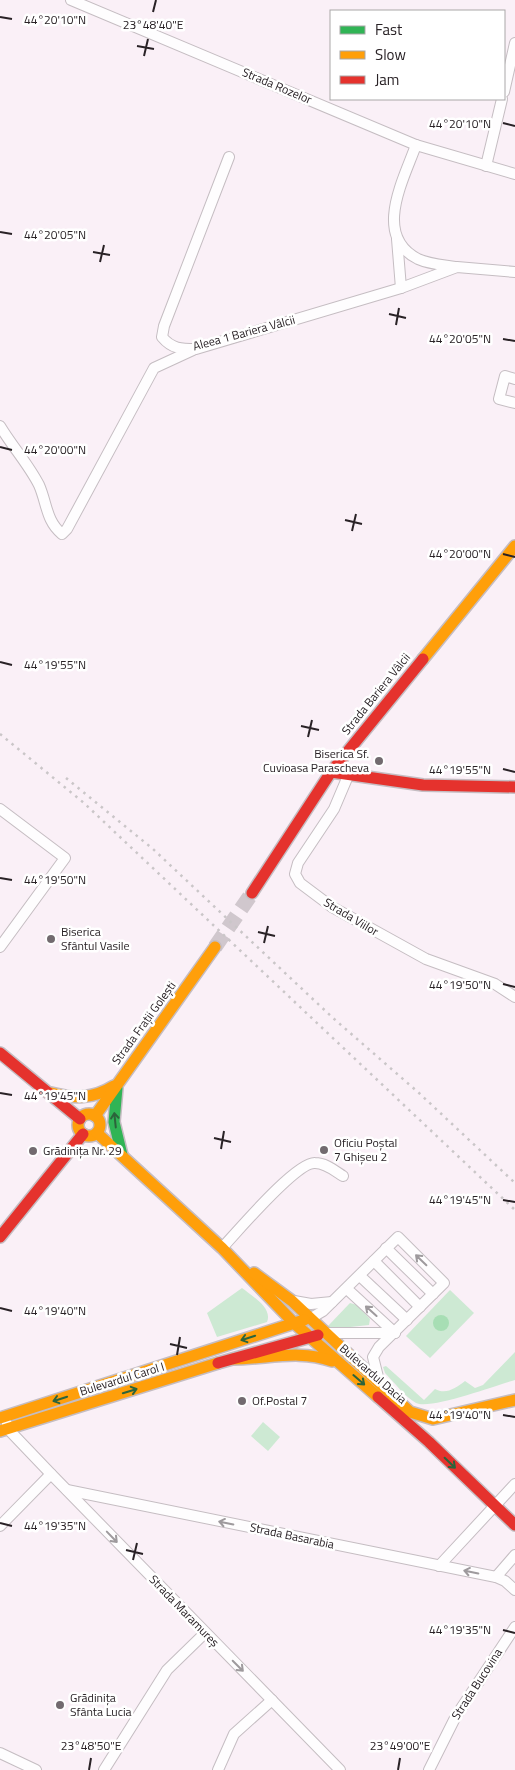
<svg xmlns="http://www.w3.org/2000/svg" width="515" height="1770" viewBox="0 0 515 1770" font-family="'Titillium Web',sans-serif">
  <rect width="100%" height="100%" fill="#faf0f7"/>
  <g fill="#cde9d3">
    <path d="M242,1288C252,1296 273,1308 267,1322L217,1337L207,1313Z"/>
    <path d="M450,1290L474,1313L430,1358L406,1336Z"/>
    <path d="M350,1303L357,1305L370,1319L369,1325L332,1329L328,1326Z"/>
    <path d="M515,1352V1380C496,1385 431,1410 416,1403C405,1397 394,1382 385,1373L383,1367L386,1366L424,1400L435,1389C446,1395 456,1388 465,1381L475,1388L483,1385Z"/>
    <path d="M263,1422L280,1437L268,1451L251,1436Z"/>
  </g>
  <circle fill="#a7deb4" cx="441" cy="1323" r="8"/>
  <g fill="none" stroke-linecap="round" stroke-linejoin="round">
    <path stroke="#d0c7cd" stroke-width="15" stroke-dasharray="15 8" stroke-linecap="butt" d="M215,947L252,893"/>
    <defs>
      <g id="street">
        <path d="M71,0L416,145L515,174"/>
        <path d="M504,92L515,43"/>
        <path d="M416,145C404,179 372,236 418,259C429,264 443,265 455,267"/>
        <path d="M229,157L164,326L162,337C172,349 181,349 196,349L401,288L457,267L515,272"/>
        <path d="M486,166L502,99"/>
        <path d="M397,239L401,288"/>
        <path d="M515,379L505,376L499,399L515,403"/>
        <path d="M0,426C12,446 29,465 39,485C47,503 46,521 62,534L67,529L154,368L193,350"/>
        <path d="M348,776L334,809L298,863L295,874L300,883L332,907L426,959L495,984L515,997"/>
        <path d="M0,809L65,858L0,947"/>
        <path d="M222,1248C238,1231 296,1162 315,1163C326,1163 335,1171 343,1176"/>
        <path d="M386,1248L433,1294"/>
        <path d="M374,1261L420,1307"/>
        <path d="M360,1276L407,1320"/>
        <path d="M347,1289L395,1333"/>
        <path d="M294,1301L311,1304L332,1302"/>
        <path d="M311,1318L323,1311L398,1237L444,1283L379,1347L373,1357L379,1381"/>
        <path d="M327,1333H395"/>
        <path d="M7,1424L8,1429L51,1474L340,1770"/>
        <path d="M67,1490L496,1577L505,1581L515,1590"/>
        <path d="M0,1526L51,1474"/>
        <path d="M439,1566L515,1484"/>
        <path d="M496,1577L515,1555"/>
        <path d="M0,1753L36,1770"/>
        <path d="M104,1770L167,1670L205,1633"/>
        <path d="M218,1770L234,1734L272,1700"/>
        <path d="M429,1770L456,1716L515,1627"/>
      </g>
      <path id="fast" d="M117,1088L114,1122L122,1155"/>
      <g id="slow">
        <path d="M423,659L515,546"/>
        <path d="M51,1093C74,1099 93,1099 114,1086"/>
        <circle cx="89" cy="1125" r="11"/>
        <path d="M95,1116L215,947"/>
        <path d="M97,1133L222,1248L294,1323L378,1397"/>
        <path d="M254,1273L292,1301L410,1412L433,1419L515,1400"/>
        <path d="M233,1359C267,1359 299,1349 332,1361"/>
        <path d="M0,1418L304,1320"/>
        <path d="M0,1431L218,1363"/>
      </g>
      <g id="jam">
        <path d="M331,772L423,785L515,787"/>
        <path d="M252,893L331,772L423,659"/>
        <path d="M0,1053L80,1119"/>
        <path d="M0,1237L83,1134"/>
        <path d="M218,1363L318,1335"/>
        <path d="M378,1397L429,1442L515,1525"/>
      </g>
    </defs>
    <use href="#street" stroke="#c5bdc2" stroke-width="12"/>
    <use href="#fast" stroke="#c5bdc2" stroke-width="14"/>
    <use href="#slow" stroke="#c5bdc2" stroke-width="14"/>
    <use href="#jam" stroke="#c5bdc2" stroke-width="14"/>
    <use href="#street" stroke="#fefdfe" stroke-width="10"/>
    <use href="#fast" stroke="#30b455" stroke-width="11"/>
    <use href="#slow" stroke="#ff9f0a" stroke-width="11"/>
    <use href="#jam" stroke="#e5322d" stroke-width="11"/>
    <g stroke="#cac6c8" stroke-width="2.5" stroke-dasharray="2.5 5" stroke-linecap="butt">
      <path d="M0,734L84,803L515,1210"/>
      <path d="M66,778L153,849L333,1018L419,1093L515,1183"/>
    </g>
  </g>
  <defs><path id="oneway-shaft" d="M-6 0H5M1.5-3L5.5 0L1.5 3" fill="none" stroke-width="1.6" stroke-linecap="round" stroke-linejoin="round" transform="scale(1.25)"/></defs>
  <g stroke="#2c643b">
    <use href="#oneway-shaft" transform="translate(115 1120) rotate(-96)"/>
    <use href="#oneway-shaft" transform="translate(248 1338) rotate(162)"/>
    <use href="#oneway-shaft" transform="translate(359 1380) rotate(41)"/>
    <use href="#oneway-shaft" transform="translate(130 1391) rotate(-17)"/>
    <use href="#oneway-shaft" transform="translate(60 1399) rotate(162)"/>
    <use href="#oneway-shaft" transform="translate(450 1463) rotate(44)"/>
  </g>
  <g stroke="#9e9a9d">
    <use href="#oneway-shaft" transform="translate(421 1260) rotate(-136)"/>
    <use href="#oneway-shaft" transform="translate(371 1311) rotate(-138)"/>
    <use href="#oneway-shaft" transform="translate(226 1523) rotate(-168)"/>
    <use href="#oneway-shaft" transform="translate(112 1537) rotate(46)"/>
    <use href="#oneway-shaft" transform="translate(471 1572) rotate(-168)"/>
    <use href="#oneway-shaft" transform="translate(238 1666) rotate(45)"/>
  </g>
  <path fill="none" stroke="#292226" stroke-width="2" d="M153,12L156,0M0,17L12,19M137,46L154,49M144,56L148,39M503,123L515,126M0,232L12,234M93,252L110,255M100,262L104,245M389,314L406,318M396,325L399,308M503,339L515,341M0,447L12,450M345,520L362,524M352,531L356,514M503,554L515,557M0,662L12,665M301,726L319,730M308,737L312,720M503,769L515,772M0,878L12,880M258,932L275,936M264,943L268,926M503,984L515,987M0,1093L12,1095M214,1138L231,1142M221,1149L224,1131M503,1200L515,1202M0,1308L12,1311M170,1344L187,1348M177,1355L180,1337M503,1415L515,1417M0,1523L12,1526M126,1550L143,1554M133,1560L137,1543M503,1630L515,1633M89,1770L91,1758M398,1770L400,1758"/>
  <g fill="#726a6f" stroke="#fff" stroke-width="2">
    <circle cx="379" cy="761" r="5"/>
    <circle cx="51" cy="939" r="5"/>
    <circle cx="324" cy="1150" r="5"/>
    <circle cx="33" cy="1151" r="5"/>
    <circle cx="242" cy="1401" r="5"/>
    <circle cx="60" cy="1705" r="5"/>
  </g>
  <g text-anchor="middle" stroke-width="5" stroke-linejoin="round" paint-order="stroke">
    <g font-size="12" fill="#292226" stroke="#fff">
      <text transform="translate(277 86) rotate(23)" y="4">Strada Rozelor</text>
      <text transform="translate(244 333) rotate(-15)" y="4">Aleea 1 Bariera Vâlcii</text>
      <text transform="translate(376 694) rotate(-51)" y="4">Strada Bariera Vâlcii</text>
      <text transform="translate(351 917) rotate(31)" y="4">Strada Viilor</text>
      <text transform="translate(144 1023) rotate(-54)" y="4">Strada Frații Golești</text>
      <text transform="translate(373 1374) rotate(41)" y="4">Bulevardul Dacia</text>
      <text transform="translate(122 1379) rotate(-17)" y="4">Bulevardul Carol I</text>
      <text transform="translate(292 1536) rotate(12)" y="4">Strada Basarabia</text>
      <text transform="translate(184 1611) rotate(46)" y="4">Strada Maramureș</text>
      <text transform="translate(477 1684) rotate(-57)" y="4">Strada Bucovina</text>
    </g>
    <g font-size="12" fill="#292226" stroke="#fff" text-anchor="start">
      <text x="369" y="758" text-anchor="end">Biserica Sf.<tspan x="369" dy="14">Cuvioasa Parascheva</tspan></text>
      <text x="61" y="936">Biserica<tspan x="61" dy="14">Sfântul Vasile</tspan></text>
      <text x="334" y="1147">Oficiu Poștal<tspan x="334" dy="14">7 Ghișeu 2</tspan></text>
      <text x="43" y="1155">Grădinița Nr. 29</text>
      <text x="252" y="1405">Of.Postal 7</text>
      <text x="70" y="1702">Grădinița<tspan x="70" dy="14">Sfânta Lucia</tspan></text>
    </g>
  </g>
  <g font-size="12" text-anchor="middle" fill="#292226" stroke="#fff" stroke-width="5" stroke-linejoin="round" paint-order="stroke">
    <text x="55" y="24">44°20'10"N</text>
    <text x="153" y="29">23°48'40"E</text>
    <text x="460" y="128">44°20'10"N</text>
    <text x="55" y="239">44°20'05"N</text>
    <text x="460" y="343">44°20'05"N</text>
    <text x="55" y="454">44°20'00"N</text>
    <text x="460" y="558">44°20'00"N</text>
    <text x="55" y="669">44°19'55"N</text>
    <text x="460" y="774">44°19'55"N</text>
    <text x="55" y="884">44°19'50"N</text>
    <text x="460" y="989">44°19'50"N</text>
    <text x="55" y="1100">44°19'45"N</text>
    <text x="460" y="1204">44°19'45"N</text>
    <text x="55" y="1315">44°19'40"N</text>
    <text x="460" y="1419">44°19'40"N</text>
    <text x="55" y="1530">44°19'35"N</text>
    <text x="460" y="1634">44°19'35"N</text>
    <text x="91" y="1750">23°48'50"E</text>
    <text x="400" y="1750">23°49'00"E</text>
  </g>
  <rect x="330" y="10" width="175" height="90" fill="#ffffff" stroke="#a9a7a8"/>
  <rect x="340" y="26" width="25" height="8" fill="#30b455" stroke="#a9a7a8"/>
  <text x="375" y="35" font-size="15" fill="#292226">Fast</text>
  <rect x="340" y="51" width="25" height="8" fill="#ff9f0a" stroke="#a9a7a8"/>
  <text x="375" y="60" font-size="15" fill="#292226">Slow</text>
  <rect x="340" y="76" width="25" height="8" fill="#e5322d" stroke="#a9a7a8"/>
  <text x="375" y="85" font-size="15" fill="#292226">Jam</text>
</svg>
